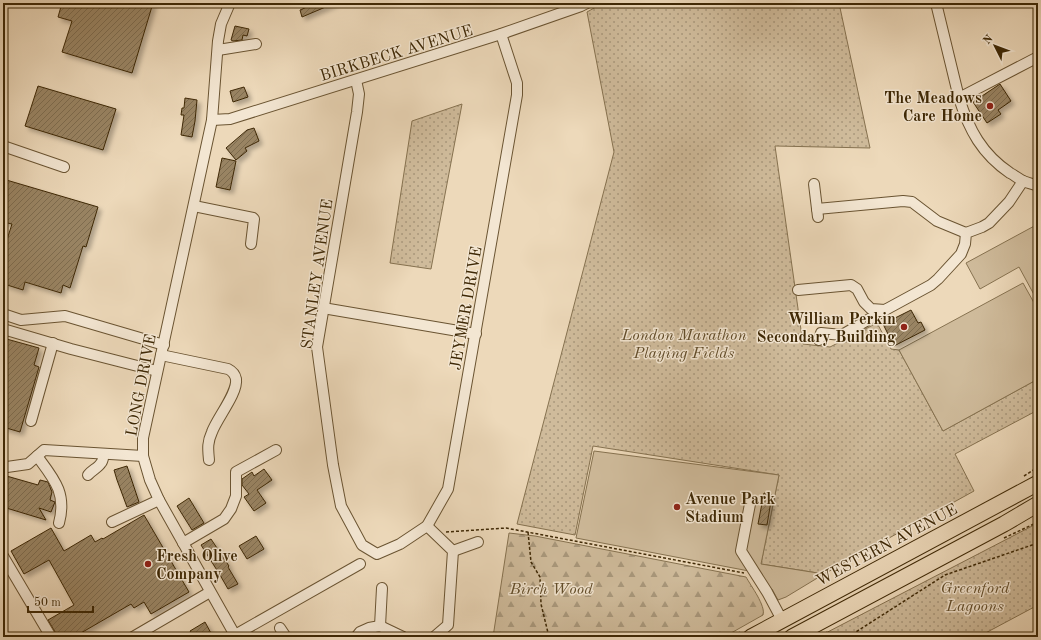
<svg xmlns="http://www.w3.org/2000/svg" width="1041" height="640" viewBox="0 0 1041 640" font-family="'Old Standard TT',serif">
  <defs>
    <pattern id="forest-firs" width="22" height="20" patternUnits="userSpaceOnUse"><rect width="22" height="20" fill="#cfbb9b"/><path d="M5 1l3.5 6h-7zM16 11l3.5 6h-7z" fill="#a9987c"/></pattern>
    <pattern id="park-dots" width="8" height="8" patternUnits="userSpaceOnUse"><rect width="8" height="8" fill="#cfbb9b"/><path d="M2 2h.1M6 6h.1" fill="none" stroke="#a9987c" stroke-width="1.8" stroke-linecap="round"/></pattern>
    <pattern id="building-hatch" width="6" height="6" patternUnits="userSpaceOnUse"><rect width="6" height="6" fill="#998463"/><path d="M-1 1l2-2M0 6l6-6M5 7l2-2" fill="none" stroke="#7e6c50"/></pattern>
    <filter id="shadow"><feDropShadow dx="3.5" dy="3.5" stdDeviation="2" flood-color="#0004"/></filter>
  </defs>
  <rect width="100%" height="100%" fill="#edd9ba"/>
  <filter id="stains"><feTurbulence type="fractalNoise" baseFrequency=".005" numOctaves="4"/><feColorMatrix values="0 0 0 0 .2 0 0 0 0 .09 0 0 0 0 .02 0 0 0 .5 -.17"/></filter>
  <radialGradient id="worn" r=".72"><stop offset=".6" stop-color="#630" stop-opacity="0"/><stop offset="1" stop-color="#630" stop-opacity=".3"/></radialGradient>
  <path fill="url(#forest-firs)" stroke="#867250" d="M509,533L535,536L746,577C751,586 766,606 763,615L724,637H493Z"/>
  <g fill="url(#park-dots)" stroke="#867250">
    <path d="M603,3H839L870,148L775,146L803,344L830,347L877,323L891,349L899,350L943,431L1038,379V410L955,454L974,491L824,574L761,564L779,475L593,446L575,535L517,524L614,152L587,12Z"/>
    <path d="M462,104L431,269L390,263L412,121Z"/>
    <path d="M1038,523V605L978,637H818Z"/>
  </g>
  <g fill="#cfbb9b" stroke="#867250">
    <path d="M1038,224V302L1019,267L980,289L966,263Z"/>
    <path d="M1023,283L1038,310V379L943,431L899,350Z"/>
    <path d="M594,451L779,475L761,564L824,574L786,597L778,600L772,589L763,594L749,571L576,538Z"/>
  </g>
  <g fill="url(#building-hatch)" stroke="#3e2805" filter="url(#shadow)">
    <path d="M62,3H153L132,73L62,52L72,21L58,17Z"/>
    <path d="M316,3H335L302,17L300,10Z"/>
    <path d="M235,26L249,29L247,36L243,35L242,40L233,41L231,40Z"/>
    <path d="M1000,84L1011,101L998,110L1001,114L987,123L973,102Z"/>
    <path d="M38,86L116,109L103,150L25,126Z"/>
    <path d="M244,87L248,97L233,102L230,91Z"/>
    <path d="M185,98L197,100L195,121L192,137L181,135L184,115H181L182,108H184Z"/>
    <path d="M254,128L259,141L245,148L247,151L236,160L226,148L247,130Z"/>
    <path d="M222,158L236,161L230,190L216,187Z"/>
    <path d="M3,179L98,207L86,247L83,246L70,288L63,285L61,293L25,282L23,290L4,284L6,276L3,275V252L12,224L3,222Z"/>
    <path d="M911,310L918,323L921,322L925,330L894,346L883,324Z"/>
    <path d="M3,338L39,348L34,365L39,367L20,432L3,427Z"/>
    <path d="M127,466L139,502L127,507L117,480L114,470Z"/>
    <path d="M264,469L272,480L257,490L266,503L254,511L244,497L249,494L242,485V479L252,472L254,476Z"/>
    <path d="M3,475L38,485L40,480L48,482L52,492L50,500L55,502L51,512L39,508L46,520L3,507Z"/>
    <path d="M764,493L772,495L767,525L758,524Z"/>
    <path d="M189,498L204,523L192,530L177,506Z"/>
    <path d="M144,515L189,592L151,614L144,602L134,608L131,604L74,637H58L48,620L74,605L49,560L24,574L11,551L51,528L64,551L91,535L95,542L102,538L103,539Z"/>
    <path d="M256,536L264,549L247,559L239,546Z"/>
    <path d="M211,539L229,566L228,567L238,584L228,589L220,575L201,545Z"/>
    <path d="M205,622L213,637H194L190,631Z"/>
  </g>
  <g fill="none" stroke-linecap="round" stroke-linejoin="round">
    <defs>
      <g id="minor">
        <path d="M230,3L221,24L218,41L212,120L143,438V456L150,480L159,500L236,637"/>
        <path d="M936,3L959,98C969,130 982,154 1010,173C1014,175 1019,179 1023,181C1028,183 1033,184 1038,186"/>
        <path d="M218,50L256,44"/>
        <path d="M356,80L359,94L357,112L317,347L333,465L341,506L362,545L377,554L400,544L427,526L448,489L517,95V83L501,34"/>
        <path d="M959,98L1038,57"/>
        <path d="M212,120L230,119L501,34L581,6L587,3"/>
        <path d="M3,146L64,167"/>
        <path d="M814,184L818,217"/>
        <path d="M194,206L253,218L254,219L251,244"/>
        <path d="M817,209L903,201L912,202L937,221L966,233"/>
        <path d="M798,290L851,285L857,289L864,302L871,309L885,310L931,285L938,279L961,254L965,244L966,233L982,227L989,223L1009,202L1023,181"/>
        <path d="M323,308L476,334"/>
        <path d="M3,314L21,320L65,316L164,345"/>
        <path d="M3,329L71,349L157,371"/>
        <path d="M819,340L821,333L842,335L885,310"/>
        <path d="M161,355L228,369C232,371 235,374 236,379C238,393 217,418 212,432C207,443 208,449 209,460"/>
        <path d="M31,421L53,343"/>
        <path d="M37,456C54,479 67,493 59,523"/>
        <path d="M3,466L7,467L28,464L44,450L143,456"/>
        <path d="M88,475C92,470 98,468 101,463C103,461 103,457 104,454"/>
        <path d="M750,504L741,551L767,592L782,620"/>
        <path d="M112,522L159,500"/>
        <path d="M427,526L453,551L448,625L434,637"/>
        <path d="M183,543L224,519L231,509L236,496V472L276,450"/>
        <path d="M453,551L478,542"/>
        <path d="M3,556L51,637"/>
        <path d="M380,626L382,588"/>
        <path d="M280,628L286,637"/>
        <path d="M235,635L360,564"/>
        <path d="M133,637L210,592"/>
        <path d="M356,637L360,632L369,628L380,626L403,637"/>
      </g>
      <g id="highway">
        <path d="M751,637L1038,483"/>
        <path d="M792,637L1004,524L1038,504"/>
      </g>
    </defs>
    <use href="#minor" stroke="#6a5432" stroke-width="12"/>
    <use href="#highway" stroke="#3e2805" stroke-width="17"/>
    <g stroke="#3e2805" stroke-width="1.5" stroke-dasharray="3 2" stroke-linecap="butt">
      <path d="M1024,476L1038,467"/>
      <path d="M446,532L506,528L744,573"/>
      <path d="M528,532L531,562L540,577L541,604L549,637"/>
      <path d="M1004,538L1038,522"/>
      <path d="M826,632L830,637"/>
      <path d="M731,637L740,632"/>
      <path d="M848,637L945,575L1038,543"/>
    </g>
    <use href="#minor" stroke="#f3e6d2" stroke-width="10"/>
    <use href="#highway" stroke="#edd9ba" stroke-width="15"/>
  </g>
  <g fill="#8f2418" stroke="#f3e6d2" stroke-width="1.5">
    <circle cx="990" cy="106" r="4"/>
    <circle cx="904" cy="327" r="4"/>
    <circle cx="677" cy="507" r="4"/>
    <circle cx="148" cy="564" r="4"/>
  </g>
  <g text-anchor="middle" stroke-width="3" stroke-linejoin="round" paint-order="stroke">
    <g font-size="16" fill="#3e2805" stroke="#f3e6d2">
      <text transform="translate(396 52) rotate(-17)" y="6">BIRKBECK AVENUE</text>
      <text transform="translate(316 274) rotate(-82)" y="6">STANLEY AVENUE</text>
      <text transform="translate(465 308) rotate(-80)" y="6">JEYMER DRIVE</text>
      <text transform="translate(140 385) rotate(-79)" y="6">LONG DRIVE</text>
      <text transform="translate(886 544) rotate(-28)" y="6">WESTERN AVENUE</text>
    </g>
    <g font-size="16" font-weight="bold" fill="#3e2805" stroke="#f3e6d2" text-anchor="end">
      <text x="982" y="103">The Meadows<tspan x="982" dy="18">Care Home</tspan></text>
      <text x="896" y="324">William Perkin<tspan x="896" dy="18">Secondary Building</tspan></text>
      <text x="685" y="504" text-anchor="start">Avenue Park<tspan x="685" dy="18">Stadium</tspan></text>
      <text x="156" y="561" text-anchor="start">Fresh Olive<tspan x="156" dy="18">Company</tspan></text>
    </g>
    <g font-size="16" font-style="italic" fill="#624d2a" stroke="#f3e6d2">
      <text x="684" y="340">London Marathon<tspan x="684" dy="18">Playing Fields</tspan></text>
      <text x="975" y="593">Greenford<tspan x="975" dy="18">Lagoons</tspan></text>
      <text x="551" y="594">Birch Wood</text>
    </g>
  </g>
  <rect width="1041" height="640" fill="none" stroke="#edd9ba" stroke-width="16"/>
  <rect x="4" y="4" width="1033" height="632" fill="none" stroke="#3e2805" stroke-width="2"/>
  <rect x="8" y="8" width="1025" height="624" fill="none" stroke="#3e2805"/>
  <g transform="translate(995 46) rotate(312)" stroke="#f3e6d2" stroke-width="3" paint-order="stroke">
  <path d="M0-3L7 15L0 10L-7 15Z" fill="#3e2805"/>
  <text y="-6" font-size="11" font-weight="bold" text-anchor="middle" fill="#3e2805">N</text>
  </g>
  <path d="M28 606v6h65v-6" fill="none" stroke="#3e2805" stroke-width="2"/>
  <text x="34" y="606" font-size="12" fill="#3e2805" stroke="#f3e6d2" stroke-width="3" paint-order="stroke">50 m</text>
  <rect width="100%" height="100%" filter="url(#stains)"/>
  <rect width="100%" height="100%" fill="url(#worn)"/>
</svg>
